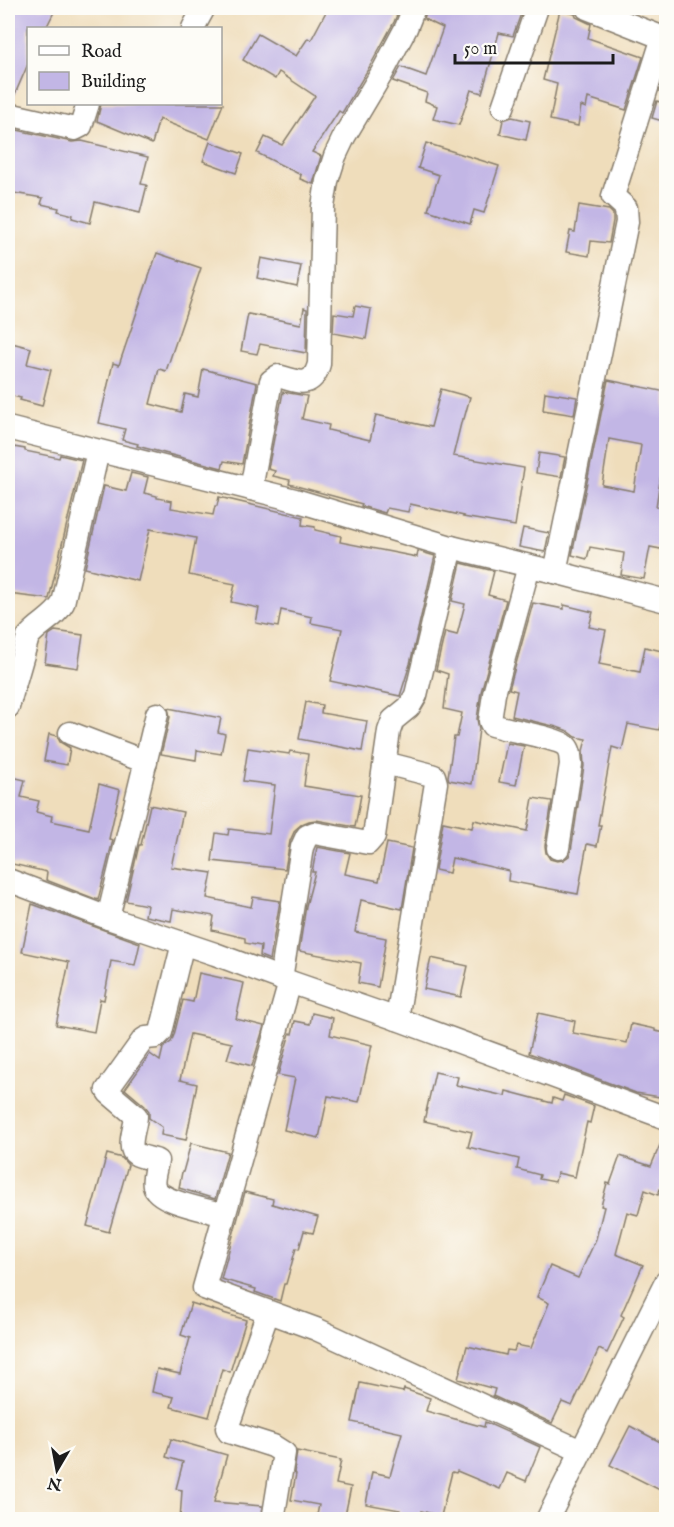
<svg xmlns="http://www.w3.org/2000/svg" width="674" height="1527" viewBox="0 0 674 1527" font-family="'IM FELL English',serif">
  <rect width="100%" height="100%" fill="#fdfcf7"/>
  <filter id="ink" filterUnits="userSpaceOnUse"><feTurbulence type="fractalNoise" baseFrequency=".0167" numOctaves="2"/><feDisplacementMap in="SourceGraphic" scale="12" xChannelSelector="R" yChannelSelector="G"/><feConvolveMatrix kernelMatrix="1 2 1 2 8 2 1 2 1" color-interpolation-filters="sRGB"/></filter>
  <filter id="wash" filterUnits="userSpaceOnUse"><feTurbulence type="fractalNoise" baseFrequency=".008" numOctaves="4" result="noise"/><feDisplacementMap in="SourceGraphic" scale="24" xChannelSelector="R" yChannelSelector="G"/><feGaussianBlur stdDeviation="1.35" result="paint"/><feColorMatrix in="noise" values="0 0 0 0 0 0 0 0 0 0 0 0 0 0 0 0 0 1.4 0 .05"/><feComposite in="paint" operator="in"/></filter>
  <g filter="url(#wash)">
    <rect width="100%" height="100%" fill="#efddbb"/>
    <g id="blocks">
      <g fill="#c2b6e5" fill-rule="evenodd">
        <path d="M14,8H56L46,28H28V64L12,101H8V22Z"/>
        <path d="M328,8H400L394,22L370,66L342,113L339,111L312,152L321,156L313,184L300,179L301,175L257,153L265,137L282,145L315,96L279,72L275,79L243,60L258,34L296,56L308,38L311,40Z"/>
        <path d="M427,8H523L513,36L499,33L482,93L471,90L459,125L433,119L437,106L425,101L427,93L393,81L401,67L426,76L443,28L424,19Z"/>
        <path d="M560,10L575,14L576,17L591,24L588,38L643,57L626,110L588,98L586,108L581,106L578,126L550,120L557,84L543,80Z"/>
        <path d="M657,101L666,104V122L652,118Z"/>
        <path d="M101,104H223L209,139L159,119L152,144L97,121Z"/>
        <path d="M512,117L530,121L526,140L500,134L503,120Z"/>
        <path d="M8,128L72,142L82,141L148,157L141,184L147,185L140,213L95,202L90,223L72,218L73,215L58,211L59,208L41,204L43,198L8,192Z"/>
        <path d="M210,142L243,154L236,173L203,161Z"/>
        <path d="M426,143L499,166L484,213L474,210L470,224L428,210L439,175L418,168Z"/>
        <path d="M579,205L609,210L613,214V221L609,243L591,241L589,256L566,252L570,231L575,232Z"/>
        <path d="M157,253L201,268L166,371L159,369L150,404L181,412L185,394L198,397L203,369L257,383L242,464L224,461L222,468L137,446L138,444L122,440L125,429L99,423L113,363L119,365Z"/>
        <path d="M261,258L301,266L297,287L257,278Z"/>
        <path d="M355,306L371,309L366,339L333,333L334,313L353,316Z"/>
        <path d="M304,308L307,309L306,353L260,344L257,354L241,351L248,314L301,324Z"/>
        <path d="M8,342L31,348L27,364L51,370L42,406L20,400L21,398L8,395Z"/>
        <path d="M608,380L666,392V441L656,507L666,509V550L650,547L644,579L621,575L624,553L590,547L587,559L572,555ZM609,439L641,445L634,491L602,485Z"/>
        <path d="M441,389L470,397L464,419H462L453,456L524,468L515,526L463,517L464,516L410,504L408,512L387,508L385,513L361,506L362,504L289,484L290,480L273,476L275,471L268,469L283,392L307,396L302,419L329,425L328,430L370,440L376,415L431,427Z"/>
        <path d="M545,392L577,397L574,415L543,410Z"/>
        <path d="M8,446L25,449V451L59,458L60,455L82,460L49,599L8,594Z"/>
        <path d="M539,453L565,457L561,477L536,473Z"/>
        <path d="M131,473L148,477L144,493L157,496V498L172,501L171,508L213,515L215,506H217L219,497L303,517L302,525L315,527V530L341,536L340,542L417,557L418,551L435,556L410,664L400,696L330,681L342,629L311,623L312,617L281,610L278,627L256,623L259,608L231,602L235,584L189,575L196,538L150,529L138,581L85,568L104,486L126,491Z"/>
        <path d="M523,528L549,533L545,552L519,547Z"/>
        <path d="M461,563L494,571L488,595L506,600L481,692L477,719L479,729L472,784L449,780L448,777L454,737H457L462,713L444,709L448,674L436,670L445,632L457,635L465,604L452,601Z"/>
        <path d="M533,603L564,609V605L593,612L589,627L606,630L599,664L640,672L645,647L666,652V709L664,708L659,730L628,724L622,750L612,747L598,825H601L597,846L587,844L578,894L508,881L509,871L452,858L449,873L435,870L443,822L472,828L474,820L527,831L533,798L552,801L545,846L546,853L550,859L557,861L563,860L569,856L571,851L584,766L583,751L586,739L576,737L568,731L557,727L512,716L517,691L509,689Z"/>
        <path d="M55,631L83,635L78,668L45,663L49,635Z"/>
        <path d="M306,702L322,705L321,713L367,721L362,751L299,739Z"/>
        <path d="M168,708L221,718L218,732L225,734L221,754L197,750L196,760L161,754L170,717Z"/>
        <path d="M49,734L57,736L60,742L70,748L67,765L44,761Z"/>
        <path d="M507,743L524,746L516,785L499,782Z"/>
        <path d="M248,748L289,754L290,751L308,754L304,786L361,795L355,827L316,820L309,821L302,824L295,830L290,841L285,869L212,861L216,833L228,835L229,829L269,834L275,785L243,781Z"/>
        <path d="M8,776L25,780L21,797L39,801L36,812L52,816L51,821L89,829L99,784L120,790L109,839L113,840L98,900L46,880L47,872L8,863Z"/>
        <path d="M150,805L183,812L171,867L212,873L207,898L251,907L253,897L280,901L270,960L260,956L261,946L245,943V938L212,930L214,916L173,909L171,921L145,916L147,905L126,901L139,845H141Z"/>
        <path d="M387,843L412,848L402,909L361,900L355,932L386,938L378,987L358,983L361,963L299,951L306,906L315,872H312L317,847L350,853L345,874L379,881Z"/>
        <path d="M32,904L140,943L135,965L111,961L104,1000L100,999L94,1032L56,1025L69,962L22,952Z"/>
        <path d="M431,958L468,966L461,997L424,989Z"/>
        <path d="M199,973L244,983L236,1019L264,1026L252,1066L227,1059L232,1043L190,1034L180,1080L197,1084L186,1140L161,1135L162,1127L149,1118V1111L145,1106L125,1089L150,1054L160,1061L163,1048L171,1042L174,1035L183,1000L193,1002Z"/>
        <path d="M312,1013L333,1018L330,1035L372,1045L359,1102L328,1096L319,1138L284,1130L295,1078L278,1075L290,1033L292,1034L295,1021L310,1024Z"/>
        <path d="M538,1013L575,1021L573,1033L627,1043L631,1024L655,1029V1031L666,1033V1098L636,1093L529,1053Z"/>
        <path d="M435,1072L458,1077L456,1085L505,1096L506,1091L552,1103L553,1098L562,1101L564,1095L594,1106L590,1123L587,1122L575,1177L557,1173L555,1182L539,1179L540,1175L517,1169L519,1159L468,1147L472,1132L424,1121Z"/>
        <path d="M666,1131V1192L660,1189L658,1195L645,1190L638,1215L627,1212L616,1254L643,1265L621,1315L624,1317L607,1353L599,1349L572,1406L562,1402L552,1423L493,1396L495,1389L458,1379L467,1346L506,1355L507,1350L514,1351L516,1345L531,1348L549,1303L537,1297L550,1266L578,1278L596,1239L604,1207L601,1206L607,1183L610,1184L620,1156L651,1166Z"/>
        <path d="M191,1143L228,1152L215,1199L179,1188L182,1172H183Z"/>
        <path d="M107,1154L122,1158L128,1165L109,1232L87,1226Z"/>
        <path d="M245,1192L273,1199L272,1204L318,1217L313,1233L304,1231L299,1249L296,1248L286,1284H284L280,1301L255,1292L256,1289L221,1279Z"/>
        <path d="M191,1303L246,1320L230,1372L222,1369L209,1417L171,1407L174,1397L152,1392L157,1369L180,1374L190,1338L181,1335Z"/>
        <path d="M360,1383L403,1392L404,1389L430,1398L426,1411L484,1427L485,1422L540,1447L526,1481L507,1473L500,1489L457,1471L456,1473L452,1472L441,1516L421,1511L419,1520H398L400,1510L366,1504L372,1472L390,1476L402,1433L352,1422Z"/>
        <path d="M630,1426L666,1445V1493L610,1465Z"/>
        <path d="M171,1439L227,1455L214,1502L262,1506L260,1520H180L182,1490L176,1489L183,1462L166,1457Z"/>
        <path d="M297,1451L341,1460L336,1484L351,1487L344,1520H316L319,1505L291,1500L296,1474L294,1473Z"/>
      </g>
    </g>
  </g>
  <g filter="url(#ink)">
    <use href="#blocks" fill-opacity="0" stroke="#867c6c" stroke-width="1.5"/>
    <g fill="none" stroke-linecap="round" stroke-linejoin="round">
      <defs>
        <g id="street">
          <path d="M587,8L666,39"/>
          <path d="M193,28L204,8"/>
          <path d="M503,107L537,8"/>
          <path d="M8,114L75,129L81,126L88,104"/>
          <path d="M8,428L295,500L451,547L555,572L666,601"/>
          <path d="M251,489L271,381L278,376C299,382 312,389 319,364L323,207L327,181L335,156L345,135L382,73L406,28L414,8"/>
          <path d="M529,566L494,694L490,721L492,725C507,730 558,738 566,746C571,751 570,758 571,764L558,848"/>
          <path d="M555,572L627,222L626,208L613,196L663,37"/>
          <path d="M8,707L28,637C39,623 54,619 63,603L98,451"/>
          <path d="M70,733L146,762"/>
          <path d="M385,763L428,774L434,776L436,783L397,1019"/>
          <path d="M8,880L108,918L215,954L290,982L397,1019L666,1118"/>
          <path d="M108,918L157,714"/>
          <path d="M183,943L161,1032L156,1037L146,1038L143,1040L107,1090L109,1093L136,1116C136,1126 126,1148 136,1154C141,1157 149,1158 155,1160L157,1161C156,1169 152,1179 154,1186C158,1202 209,1210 224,1215"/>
          <path d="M281,979L302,847L307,836L314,833L368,843L374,836L389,731L393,720L409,707L416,695L451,547"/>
          <path d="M290,982L204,1288L316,1329L581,1451"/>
          <path d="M268,1312L227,1428L229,1432L273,1446L284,1453L273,1520"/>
          <path d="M547,1520L666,1282"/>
        </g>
      </defs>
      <use href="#street" stroke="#867c6c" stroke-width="25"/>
      <use href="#street" stroke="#fff" stroke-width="22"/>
    </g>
  </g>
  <rect width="674" height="1527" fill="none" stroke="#fdfcf7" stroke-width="30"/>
  <rect x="27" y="27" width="195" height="78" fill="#fdfcf7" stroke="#a3a29f" stroke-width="1.5"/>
  <rect x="39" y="46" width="30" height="9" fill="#ffffff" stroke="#a3a29f" stroke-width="1.5"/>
  <text x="81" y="57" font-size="18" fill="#1c1c1c">Road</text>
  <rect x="39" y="72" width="30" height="18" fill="#c2b6e5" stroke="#a3a29f" stroke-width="1.5"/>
  <text x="81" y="87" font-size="18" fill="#1c1c1c">Building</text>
  <g transform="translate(57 1470) rotate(190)" stroke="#fdfcf7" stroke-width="4.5" paint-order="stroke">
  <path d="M0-4.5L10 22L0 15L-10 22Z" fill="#1c1c1c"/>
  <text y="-9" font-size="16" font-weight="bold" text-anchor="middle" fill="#1c1c1c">N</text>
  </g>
  <path d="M455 54v9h158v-9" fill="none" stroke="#1c1c1c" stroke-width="3"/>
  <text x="464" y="54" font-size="18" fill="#1c1c1c" stroke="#fdfcf7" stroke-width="4.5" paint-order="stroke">50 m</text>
</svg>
